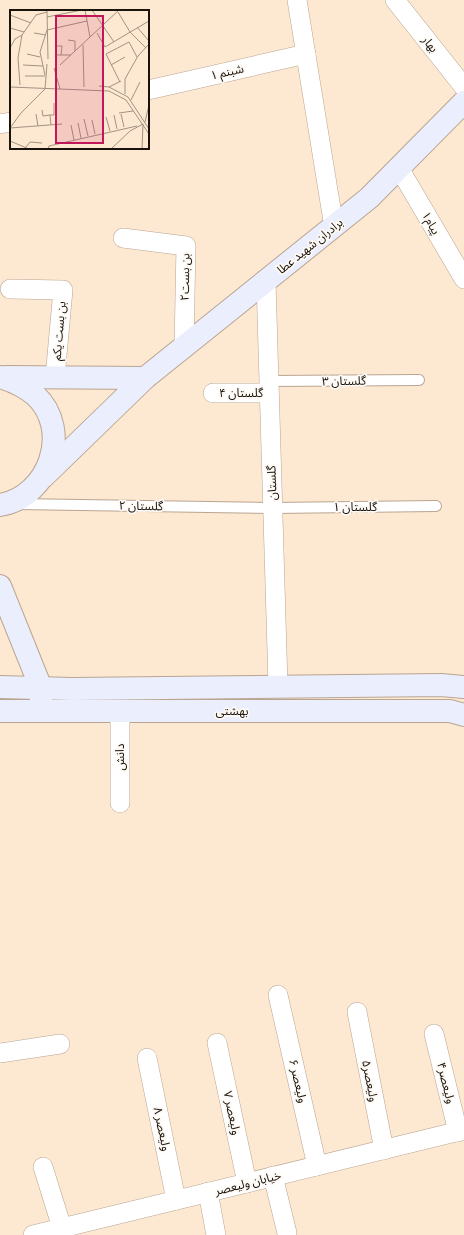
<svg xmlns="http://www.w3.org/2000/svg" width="464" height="1235" viewBox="0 0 464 1235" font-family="Barlow,'Noto Sans Arabic',sans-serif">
  <rect width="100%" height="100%" fill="#fde8d2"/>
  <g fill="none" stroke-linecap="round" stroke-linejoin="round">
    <defs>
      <g id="lane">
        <path d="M269,381L419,380"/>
        <path d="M17,504L273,508L436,506"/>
      </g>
      <g id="street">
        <path d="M297,0L334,227"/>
        <path d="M395,0L464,87"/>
        <path d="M148,90L306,54"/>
        <path d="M0,124L11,122"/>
        <path d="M399,168L464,279"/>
        <path d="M123,238L186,246L184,347"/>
        <path d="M266,281L278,685"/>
        <path d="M10,289L63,290L55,377"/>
        <path d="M213,393H269"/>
        <path d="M120,711V803"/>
        <path d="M278,995L317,1166"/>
        <path d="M357,1012L384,1150"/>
        <path d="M434,1034L458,1132"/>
        <path d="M217,1043L247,1183"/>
        <path d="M0,1053L60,1044"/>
        <path d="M147,1058L176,1200"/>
        <path d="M43,1167L62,1228"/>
        <path d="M273,1176L287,1233"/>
        <path d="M208,1192L216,1235"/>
        <path d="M33,1235L464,1130"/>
      </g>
      <g id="secondary">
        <path d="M0,377C13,381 24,386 35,395C73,430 49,497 0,505"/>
        <path d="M6,377L145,378"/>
        <path d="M43,477L145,378L369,198L464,102"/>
        <path d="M0,586L41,688V701"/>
        <path d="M0,687L72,689L441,685L464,687"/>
        <path d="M0,711H450L464,715"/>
      </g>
    </defs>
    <use href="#lane" stroke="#b9a591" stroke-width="12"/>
    <use href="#street" stroke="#b9a591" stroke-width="20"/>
    <use href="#secondary" stroke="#b9a591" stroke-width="24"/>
    <use href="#lane" stroke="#fff" stroke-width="10"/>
    <use href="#street" stroke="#fff" stroke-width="19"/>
    <use href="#secondary" stroke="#ebeefd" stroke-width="22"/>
  </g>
  <g text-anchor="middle" stroke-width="3.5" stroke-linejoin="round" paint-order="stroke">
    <g font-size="12" fill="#1a130c" stroke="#fdf9f4">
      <text transform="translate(430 44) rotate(52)" y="4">بهار</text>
      <text transform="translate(227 72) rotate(-13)" y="4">شبنم ۱</text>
      <text transform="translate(431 223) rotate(60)" y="4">پیام۱</text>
      <text transform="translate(310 246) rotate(-39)" y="4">برادران شهید عطا</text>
      <text transform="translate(185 277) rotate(-89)" y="4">بن بست۲</text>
      <text transform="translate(59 331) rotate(-85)" y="4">بن بست یکم</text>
      <text transform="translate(344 381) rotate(-1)" y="4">گلستان ۳</text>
      <text x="241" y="397">گلستان ۴</text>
      <text transform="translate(272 483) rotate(-92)" y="4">گلستان</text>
      <text transform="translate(141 506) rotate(1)" y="4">گلستان ۲</text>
      <text x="355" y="511">گلستان ۱</text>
      <text x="232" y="715">بهشتی</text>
      <text transform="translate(120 757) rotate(-90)" y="4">دانش</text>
      <text transform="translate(298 1081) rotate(77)" y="4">ولیعصر ۶</text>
      <text transform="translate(370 1081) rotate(79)" y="4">ولیعصر۵</text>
      <text transform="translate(446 1083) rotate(76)" y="4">ولیعصر۴</text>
      <text transform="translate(232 1113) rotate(78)" y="4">ولیعصر ۷</text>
      <text transform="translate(162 1129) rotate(78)" y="4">ولیعصر ۸</text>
      <text transform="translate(248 1183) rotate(-14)" y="4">خیابان ولیعصر</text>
    </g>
  </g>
  <g transform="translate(10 10)">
    <rect width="139" height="139" fill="#fde8d2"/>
    <path fill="none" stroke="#a29383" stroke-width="1" d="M37,0L38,49M75,0L80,27M82,0L104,32M108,2L120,22L136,38M0,5L21,13M37,7L72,0M127,17L139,31M0,18L14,22M24,23L36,25M87,23L95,37L139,11M58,30L65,31V41M73,35L74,77M47,36H52L51,45M0,38L5,29L12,25M17,44L30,47M47,45H61M13,55L33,56M50,55L109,0M101,55L115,47M44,58L50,79M35,65L30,42L37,20L77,11M15,66H35M110,72L96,44L119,32L127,47M10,75L8,48L12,25L26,5L37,2M89,76L99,77L118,87L139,119M0,77L99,81L116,90L139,124M99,77L111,71M35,79L37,54M115,84V69L128,46L139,34M121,90L130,72M32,100L33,106L40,105M109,103L123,101M26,104L28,116M111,104L114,117M104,105L107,119M96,107L100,121M74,109L78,126M82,110L85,124M135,112L139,95M68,113L71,128M41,115L40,105H44V93M61,115L64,130M0,118L11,103L35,79M0,118L52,114M0,131L19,139M16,137L20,132L32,133M38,139L39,136L127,116M101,139L120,121L133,114L132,139"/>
    <path fill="#c2185b" fill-opacity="0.15" stroke="#c2185b" stroke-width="2" d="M46,6H93V133H46Z"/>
    <rect width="139" height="139" fill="none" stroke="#1a130c" stroke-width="2"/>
  </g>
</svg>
